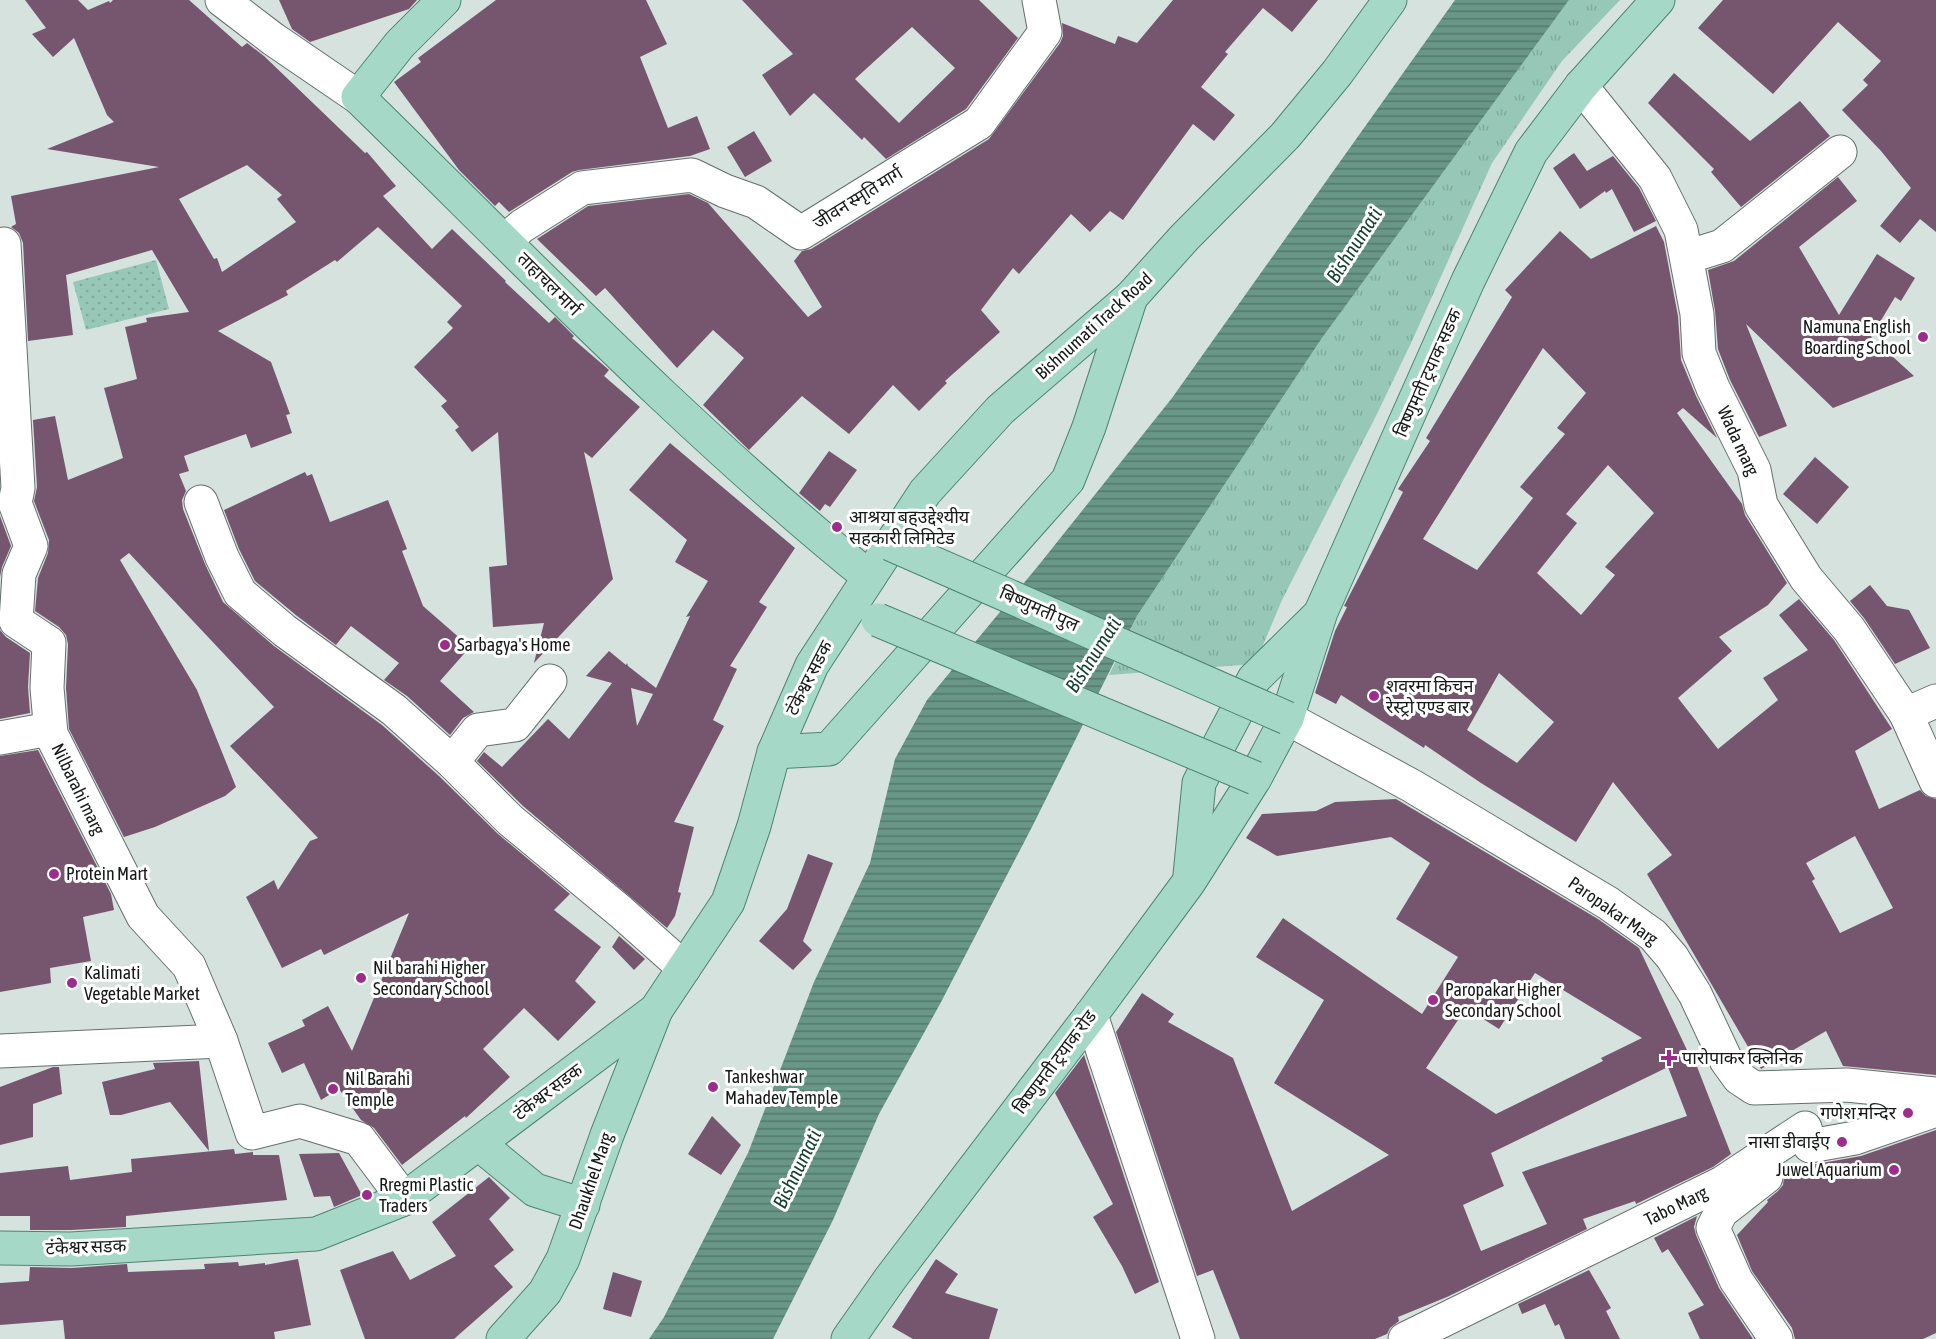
<svg xmlns="http://www.w3.org/2000/svg" width="1936" height="1339" viewBox="0 0 1936 1339" font-family="'Asap Condensed','Noto Sans Devanagari',sans-serif">
  <defs>
    <pattern id="grass-tufts" width="24" height="20" patternUnits="userSpaceOnUse" patternTransform="scale(1.5)"><rect width="24" height="20" fill="#97c7b7"/><path d="M3 7l-1-3M5 7V3M7 7l1-3M15 17l-1-3M17 17v-4M19 17l1-3" fill="none" stroke="#81aa9d"/></pattern>
    <pattern id="park-dots" width="8" height="8" patternUnits="userSpaceOnUse" patternTransform="scale(1.5)"><rect width="8" height="8" fill="#97c7b7"/><path d="M2 2h.1M6 6h.1" fill="none" stroke="#81aa9d" stroke-width="1.8" stroke-linecap="round"/></pattern>
    <pattern id="water-rules" width="6" height="5" patternUnits="userSpaceOnUse" patternTransform="scale(1.5)"><rect width="6" height="5" fill="#689687"/><path d="M0 2.5h6" fill="none" stroke="#54796d"/></pattern>
  </defs>
  <rect width="100%" height="100%" fill="#d6e2dd"/>
  <path fill="url(#grass-tufts)" d="M1569,0H1620L1562,61L1492,163L1412,341L1376,416L1282,600L1255,664L1109,675L1137,616L1322,338Z"/>
  <path fill="url(#park-dots)" d="M156,260L169,309L86,330L73,282Z"/>
  <path fill="url(#water-rules)" d="M1455,0H1569L1322,338L1137,616L1033,825L940,1004L879,1114L833,1220L773,1339H649L664,1317L748,1153L814,982L870,863L895,759L927,700L1038,566L1172,398Z"/>
  <g fill="#76566f" fill-rule="evenodd">
    <path d="M25,0H78L88,10L109,1L110,3L113,0H189L242,47L247,43L264,56L365,153L367,152L396,186L383,196L432,249L452,229L506,281L505,282L549,323L555,317L574,336L572,338L609,370L604,376L640,407L592,458L584,452L613,579L534,663L544,623L493,627L489,567L507,565L498,432L472,452L455,430L459,427L441,406L447,401L414,367L453,328L447,322L462,306L378,227L337,262L335,260L286,291L288,295L218,331L271,362L290,414L286,415L292,433L251,448L246,434L184,456L189,471L179,474L186,491L182,500L183,509L205,564L223,602L274,646L382,725L439,776L498,834L570,894L554,910L601,947L575,981L596,1002L558,1041L524,1008L483,1049L510,1077L466,1118L465,1116L402,1165L374,1128L361,1120L339,1089L321,1100L304,1063L282,1073L268,1043L305,1026L302,1020L328,1006L352,1051L409,913L324,955L321,949L282,968L246,897L274,880L278,890L310,841L318,838L230,746L274,707L129,553L120,560L197,690L236,787L225,796L155,827L124,837L69,729L66,688L68,644L66,635L59,627L35,611L38,578L48,553L49,540L34,501L37,487L33,420L55,416L68,480L123,458L104,388L137,379L125,327L147,322L146,318L189,312L152,250L66,275L73,335L28,341L23,243L19,233L11,227L16,224L11,196L159,167L47,149L114,122L107,115L74,38L53,57L32,34L46,28ZM247,165L282,195L277,199L296,222L222,272L217,258L214,259L179,199Z"/>
    <path d="M279,0H417L409,9L310,42L292,29Z"/>
    <path d="M496,0H646L667,44L640,57L668,128L697,116L710,149L690,156L579,170L572,172L509,212L499,202L495,206L459,170L394,82L421,62L418,58Z"/>
    <path d="M742,0H979L1018,38L966,109L886,159L864,137L862,140L814,93L790,116L762,75L793,54ZM912,27L955,68L899,123L855,79Z"/>
    <path d="M1173,0H1318L1292,32L1263,8L1225,52L1228,54L1201,87L1235,115L1214,141L1193,124L1123,220L1110,211L1090,232L1071,214L1019,274L1013,268L981,310L1000,332L945,381L947,383L919,411L893,385L849,434L802,396L749,450L703,405L744,358L713,330L677,368L605,288L596,296L537,239L588,206L689,194L708,203L808,317L822,307L794,261L802,251L811,249L989,139L1060,43L1063,36L1062,23L1115,44L1118,36L1137,43Z"/>
    <path d="M1723,0H1936V232L1920,219L1900,243L1880,226L1911,188L1881,151L1842,110L1868,85L1863,80L1881,61L1838,22L1773,94L1698,28Z"/>
    <path d="M1674,73L1750,141L1800,101L1830,136L1741,207L1711,172L1714,169L1648,103Z"/>
    <path d="M754,131L772,161L745,177L727,147Z"/>
    <path d="M1574,153L1587,171L1613,156L1639,188L1656,221L1634,232L1612,189L1606,193L1605,191L1580,209L1553,168Z"/>
    <path d="M1838,177L1857,201L1799,247L1839,315L1877,254L1915,278L1901,301L1895,297L1871,337L1914,376L1833,408L1746,324L1787,426L1759,437L1730,380L1718,349L1715,311L1708,270L1734,261Z"/>
    <path d="M1656,226L1664,242L1678,316L1681,360L1696,396L1717,438L1683,408L1677,413L1742,504L1745,515L1787,583L1768,605L1719,637L1732,651L1678,698L1718,749L1778,700L1763,678L1808,650L1779,615L1799,599L1834,640L1892,729L1855,751L1879,809L1920,790L1926,796L1936,799V1075L1843,1066L1826,1031L1761,1069L1647,874L1672,855L1613,782L1576,842L1481,783L1425,745L1424,748L1341,695L1336,704L1315,693L1335,631L1347,607L1344,606L1403,492L1398,489L1430,441L1426,438L1512,297L1505,290L1560,231L1591,259ZM1543,348L1586,393L1557,428L1565,434L1520,487L1533,498L1477,570L1423,539ZM1608,465L1654,513L1605,567L1615,575L1581,615L1537,573L1577,523L1566,514ZM1499,673L1554,722L1517,763L1467,730ZM1855,836L1893,908L1840,933L1812,881L1815,879L1806,863Z"/>
    <path d="M670,443L795,548L759,602L767,607L730,666L737,669L713,720L724,726L674,822L694,827L678,892L681,893L675,916L667,928L523,806L477,761L484,752L502,767L548,719L569,739L612,683L586,676L609,651L626,665L627,663L628,666L656,688L690,616L686,617L708,581L675,562L687,540L629,490ZM631,688L653,694L637,726Z"/>
    <path d="M829,451L857,470L830,507L825,504L820,511L799,493Z"/>
    <path d="M1815,457L1849,487L1817,524L1783,494Z"/>
    <path d="M305,472L307,476L312,474L330,522L388,500L407,549L402,551L423,606L470,647L440,681L474,712L463,718L450,735L407,696L384,680L399,663L351,626L336,645L297,616L255,581L239,549L224,510Z"/>
    <path d="M0,516L11,546L2,567L0,577Z"/>
    <path d="M1870,585L1887,606L1909,610L1930,648L1895,664L1864,618L1850,601Z"/>
    <path d="M0,630L6,637L30,653L28,687L30,713L0,719Z"/>
    <path d="M38,750L111,894L114,910L83,917L91,961L50,968L51,983L0,992V756Z"/>
    <path d="M1396,799L1598,919L1639,948L1694,1065L1696,1064L1731,1154L1713,1167L1636,1204L1635,1201L1583,1219L1587,1229L1447,1297L1398,1317L1399,1321L1390,1328L1387,1334L1375,1339H1240L1213,1270L1197,1276L1116,1032L1142,993L1174,1014L1168,1022L1233,1058L1292,1211L1389,1155L1274,1083L1324,1000L1256,957L1283,918L1422,1014L1458,957L1396,919L1430,863L1391,837L1277,856L1246,838L1262,814L1316,811L1335,802ZM1535,973L1642,1038L1601,1058L1603,1061L1496,1114L1426,1068L1466,1008L1499,1029ZM1668,1067L1687,1116L1522,1172L1547,1224L1481,1251L1463,1205L1504,1186L1491,1153Z"/>
    <path d="M808,854L833,863L803,941L812,950L793,970L759,941L787,909Z"/>
    <path d="M619,936L645,959L634,970L612,947Z"/>
    <path d="M1084,1055L1159,1282L1135,1294L1122,1266L1093,1217L1113,1204L1055,1093Z"/>
    <path d="M199,1061L209,1151L170,1102L121,1115H110L102,1082L155,1069L153,1063Z"/>
    <path d="M53,1067H59L62,1094L33,1104V1137L0,1145V1087Z"/>
    <path d="M712,1116L741,1145L721,1175L688,1154Z"/>
    <path d="M1936,1130V1333L1923,1339H1795L1792,1328L1752,1271L1737,1235L1768,1202L1767,1200L1778,1191L1783,1185L1784,1177L1805,1168V1166L1861,1156Z"/>
    <path d="M234,1149L235,1154L253,1152V1155H279L287,1200L126,1216V1227L71,1230H30V1216H0V1173L68,1166L70,1180L132,1172L131,1159Z"/>
    <path d="M339,1153L362,1195L334,1207L330,1196L314,1197L299,1154Z"/>
    <path d="M489,1177L510,1198L489,1219L514,1250L494,1266L513,1287L454,1339H365L340,1270L393,1251L410,1280L456,1256L432,1222Z"/>
    <path d="M1697,1216L1694,1227L1696,1235L1719,1288L1753,1339H1700L1688,1313L1704,1305L1668,1249L1662,1253L1654,1238Z"/>
    <path d="M298,1259L311,1325L274,1332L275,1339H65L63,1320L0,1325V1283L29,1281L30,1267L72,1268L127,1264L128,1272L205,1269L204,1264L238,1262L239,1266L265,1263V1265Z"/>
    <path d="M936,1259L958,1274L945,1293L998,1309L989,1339H913L892,1327Z"/>
    <path d="M1589,1270L1611,1308L1606,1311L1620,1339H1565L1559,1324L1555,1326L1545,1304L1522,1314L1518,1304Z"/>
    <path d="M613,1272L642,1281L631,1317L603,1309Z"/>
  </g>
  <g fill="none" stroke-linecap="round" stroke-linejoin="round">
    <defs>
      <g id="minor">
        <path d="M222,0L273,39L358,97"/>
        <path d="M1581,86L1655,178L1681,230L1697,314L1699,353L1713,388L1754,470L1761,505L1806,578L1849,629L1906,714L1936,781"/>
        <path d="M505,241L522,226L582,188L692,175L725,191L756,202L801,233L979,123L1045,32L1039,0"/>
        <path d="M4,244L18,488L15,503L31,546L19,574L16,621L49,643L47,688L51,734L143,916L189,966L221,1041L252,1133L300,1121L359,1139L404,1199"/>
        <path d="M1687,257L1722,246L1840,152"/>
        <path d="M201,502L222,557L240,593L285,631L394,710L452,762L510,820L621,912L684,968"/>
        <path d="M1906,714L1936,701"/>
        <path d="M1287,718L1412,786L1608,903L1653,935L1672,957L1695,994L1726,1060L1739,1078L1754,1088L1847,1085L1936,1094"/>
        <path d="M0,738L50,729"/>
        <path d="M452,762L478,730L515,725L550,681"/>
        <path d="M1091,1015L1198,1339"/>
        <path d="M0,1051L221,1041"/>
        <path d="M1766,1177L1721,1212L1713,1228L1736,1280L1776,1339"/>
        <path d="M1405,1339L1722,1183L1805,1128L1810,1146L1855,1138L1933,1111L1936,1108"/>
      </g>
      <g id="major">
        <path d="M444,0L400,44L358,97C525,260 687,430 869,577"/>
        <path d="M774,752L829,749L1068,480L1089,427L1131,297"/>
        <path d="M1190,875L1199,783L1254,679L1318,616"/>
        <path d="M479,1144L535,1190L583,1205"/>
        <path d="M0,1248L71,1249L316,1234L404,1199L656,1010L728,902L754,826L774,752L812,665L925,492L1000,410L1131,297L1184,238L1285,136L1337,73L1390,0"/>
        <path d="M503,1339L545,1292L563,1259L607,1135L656,1010"/>
        <path d="M848,1339L890,1279L1091,1015L1189,882L1255,778L1287,718L1321,612L1468,281L1531,152L1581,86L1658,0"/>
      </g>
    </defs>
    <use href="#minor" stroke="#646f6b" stroke-width="35"/>
    <use href="#major" stroke="#4c8472" stroke-width="35"/>
    <use href="#minor" stroke="#fff" stroke-width="33"/>
    <use href="#major" stroke="#a6d8c8" stroke-width="33"/>
    <defs>
      <g id="major-bridge">
        <path d="M890,544L1287,718"/>
        <path d="M878,620L1255,778"/>
      </g>
    </defs>
    <use href="#major-bridge" stroke="#4c8472" stroke-width="35" stroke-linecap="butt"/>
    <use href="#major-bridge" stroke="#a6d8c8" stroke-width="33"/>
  </g>
  <g fill="#9c2d8c" stroke="#fff" stroke-width="2">
    <circle cx="1923" cy="337" r="6"/>
    <circle cx="837" cy="527" r="6"/>
    <circle cx="445" cy="645" r="6"/>
    <circle cx="1374" cy="696" r="6"/>
    <circle cx="54" cy="874" r="6"/>
    <circle cx="361" cy="978" r="6"/>
    <circle cx="72" cy="983" r="6"/>
    <circle cx="1433" cy="1000" r="6"/>
    <path d="M1666 1049h6v6h6v6h-6v6h-6v-6h-6v-6h6z"/>
    <circle cx="713" cy="1087" r="6"/>
    <circle cx="333" cy="1089" r="6"/>
    <circle cx="1908" cy="1113" r="6"/>
    <circle cx="1842" cy="1142" r="6"/>
    <circle cx="1894" cy="1170" r="6"/>
    <circle cx="367" cy="1195" r="6"/>
  </g>
  <g text-anchor="middle" stroke-width="6" stroke-linejoin="round" paint-order="stroke">
    <g font-size="18" fill="#141817" stroke="#fff">
      <text transform="translate(858 198) rotate(-32)" y="6">जीवन स्मृति मार्ग</text>
      <text transform="translate(549 284) rotate(45)" y="6">ताहाचल मार्ग</text>
      <text transform="translate(1094 326) rotate(-42)" y="6">Bishnumati Track Road</text>
      <text transform="translate(1428 373) rotate(-66)" y="6">बिष्णुमती ट्रयाक सडक</text>
      <text transform="translate(1738 441) rotate(65)" y="6">Wada marg</text>
      <text transform="translate(1039 609) rotate(24)" y="6">बिष्णुमती पुल</text>
      <text transform="translate(809 678) rotate(-63)" y="6">टंकेश्वर सडक</text>
      <text transform="translate(78 789) rotate(64)" y="6">Nilbarahi marg</text>
      <text transform="translate(1613 911) rotate(35)" y="6">Paropakar Marg</text>
      <text transform="translate(1055 1062) rotate(-53)" y="6">बिष्णुमती ट्रयाक रोड</text>
      <text transform="translate(548 1092) rotate(-37)" y="6">टंकेश्वर सडक</text>
      <text transform="translate(591 1181) rotate(-71)" y="6">Dhaukhel Marg</text>
      <text transform="translate(1676 1206) rotate(-26)" y="6">Tabo Marg</text>
      <text transform="translate(86 1247) rotate(-2)" y="6">टंकेश्वर सडक</text>
    </g>
    <g font-size="18" fill="#141817" stroke="#fff" text-anchor="start">
      <text x="1911" y="333" text-anchor="end">Namuna English<tspan x="1911" dy="21">Boarding School</tspan></text>
      <text x="849" y="523">आश्रया बहुउद्देश्यीय<tspan x="849" dy="21">सहकारी लिमिटेड</tspan></text>
      <text x="457" y="651">Sarbagya's Home</text>
      <text x="1386" y="692">शवरमा किचन<tspan x="1386" dy="21">रेस्ट्रो एण्ड बार</tspan></text>
      <text x="66" y="880">Protein Mart</text>
      <text x="373" y="974">Nil barahi Higher<tspan x="373" dy="21">Secondary School</tspan></text>
      <text x="84" y="979">Kalimati<tspan x="84" dy="21">Vegetable Market</tspan></text>
      <text x="1445" y="996">Paropakar Higher<tspan x="1445" dy="21">Secondary School</tspan></text>
      <text x="1682" y="1064">पारोपाकर क्लिनिक</text>
      <text x="725" y="1083">Tankeshwar<tspan x="725" dy="21">Mahadev Temple</tspan></text>
      <text x="345" y="1085">Nil Barahi<tspan x="345" dy="21">Temple</tspan></text>
      <text x="1896" y="1119" text-anchor="end">गणेश मन्दिर</text>
      <text x="1830" y="1148" text-anchor="end">नासा डीवाईए</text>
      <text x="1882" y="1176" text-anchor="end">Juwel Aquarium</text>
      <text x="379" y="1191">Rregmi Plastic<tspan x="379" dy="21">Traders</tspan></text>
    </g>
    <g font-size="20" font-style="italic" fill="#143e32" stroke="#fff">
      <text transform="translate(1354 245) rotate(-57)" y="7">Bishnumati</text>
      <text transform="translate(1093 655) rotate(-57)" y="7">Bishnumati</text>
      <text transform="translate(797 1169) rotate(-64)" y="7">Bishnumati</text>
    </g>
  </g>
</svg>
